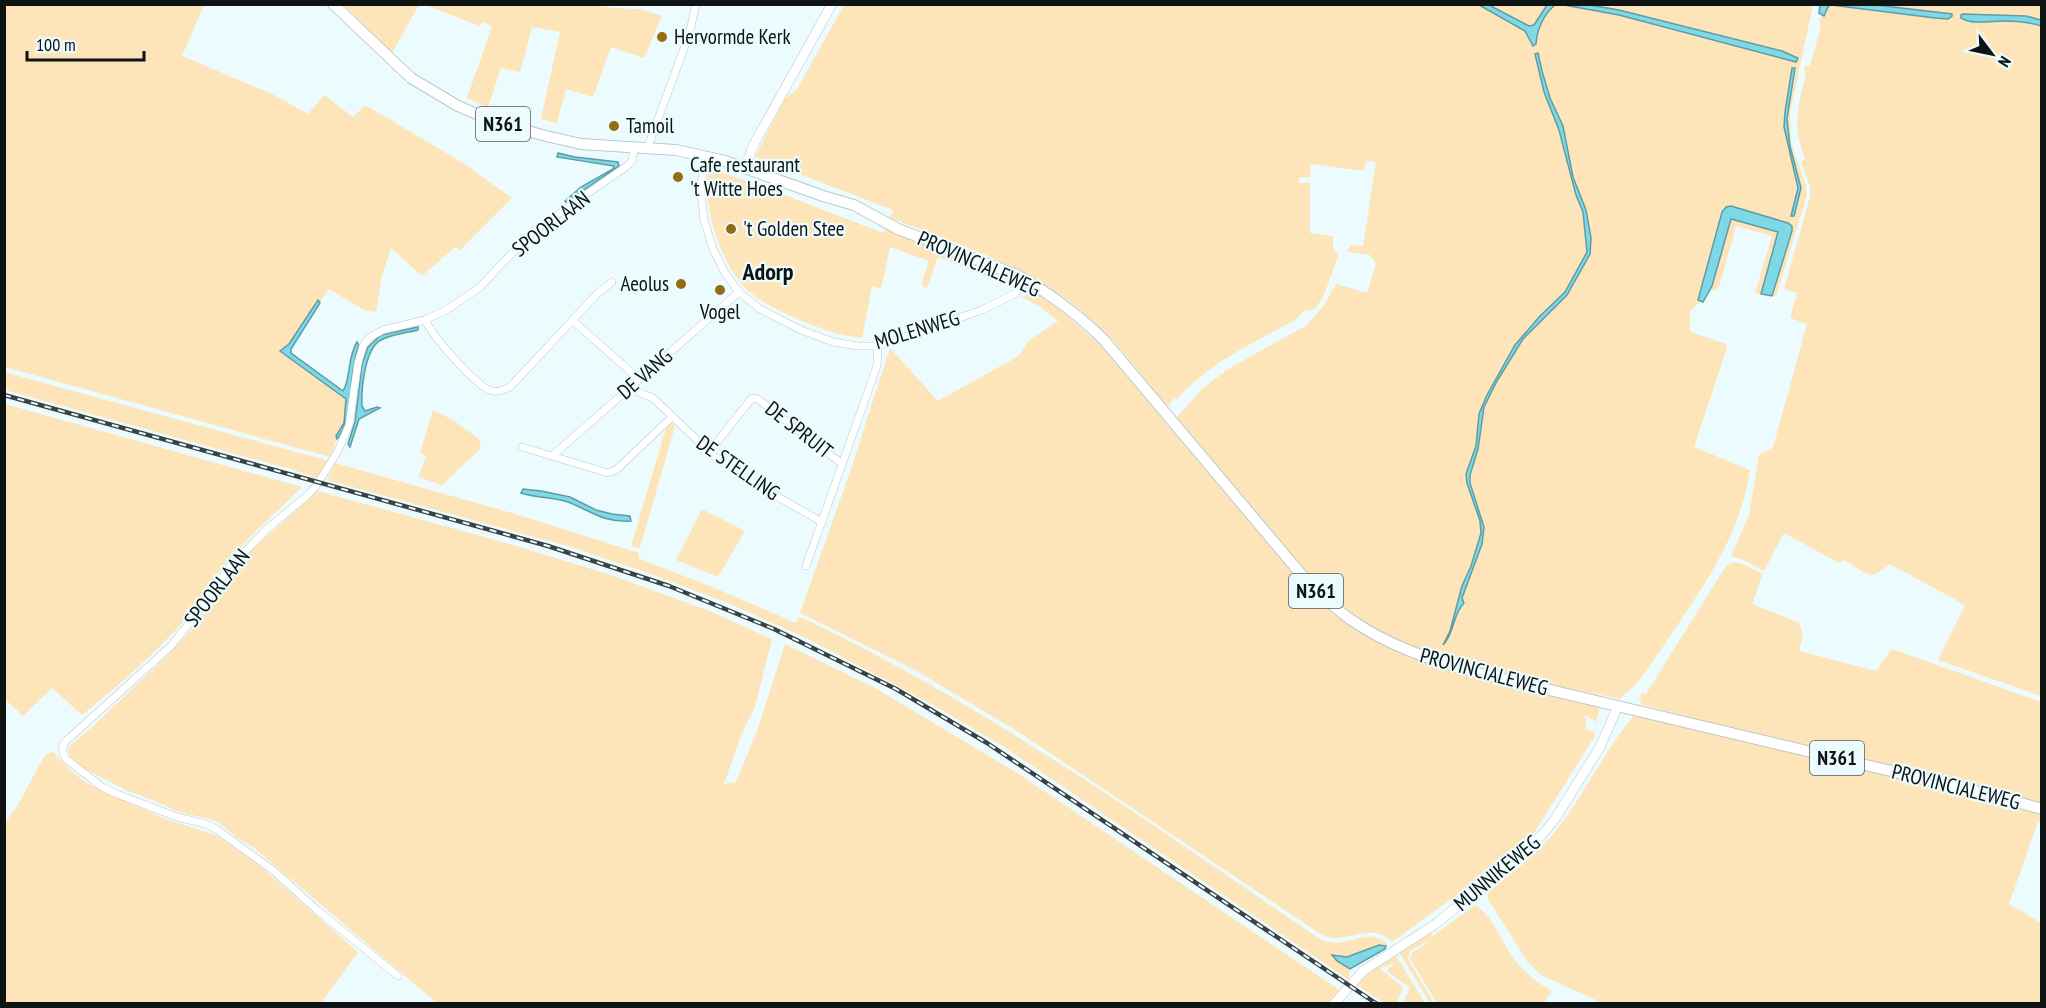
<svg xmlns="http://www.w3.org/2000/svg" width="2046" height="1008" viewBox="0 0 2046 1008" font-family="'PT Sans Narrow',sans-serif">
  <rect width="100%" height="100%" fill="#ecfcfe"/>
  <g fill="#fde5b9" fill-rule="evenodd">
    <path d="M4,5H204L182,56L272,94L308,114L324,95L353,117L365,105L460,161L512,198L460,250L455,247L422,276L391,248L382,275L376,312L364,310L329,289L320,302L318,301L289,344L280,351L346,399L344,423L336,436L337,439L330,457L5,367Z"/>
    <path d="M344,5H419L392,53Z"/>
    <path d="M425,5H591L613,8L641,9L662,16L644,58L611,47L593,97L566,89L557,123L541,119L560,32L532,27L520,72L501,68L488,108L467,98L492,26L482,22L480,26Z"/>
    <path d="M844,5H1479L1525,31L1533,46L1536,45C1537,30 1544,14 1555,5H1564L1619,15L1796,62L1797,57L1782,51L1619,10L1590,5H1813L1790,113L1791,142L1806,186L1807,195L1776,296H1772L1792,231V226L1788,223L1729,206L1705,272L1698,299L1701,301L1690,311V329L1691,332L1726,344L1727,348L1694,447L1750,470C1742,528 1711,575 1679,623C1665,643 1652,664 1637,683C1632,689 1625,693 1620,699C1541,682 1442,670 1372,627C1327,599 1295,559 1261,519C1233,485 1205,452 1176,418L1203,388L1228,369L1307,325L1324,305L1336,284L1367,293L1376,264L1370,255L1347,252L1350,245L1363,246L1376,162L1367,161L1363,171L1313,164L1311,165L1310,177L1299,178V183H1310V233L1333,236V247L1338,256L1324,295L1315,309L1304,311L1295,320C1252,344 1210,362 1177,399L1175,398L1167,407C1141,374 1114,338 1082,311C1027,265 956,244 890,218L893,210L755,157L785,98L796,91ZM1793,68L1795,69L1787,119L1790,146L1801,188L1794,216H1791L1798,188L1784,127L1785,112Z"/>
    <path d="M1489,5H1547L1534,25L1529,26Z"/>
    <path d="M1831,5L1948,19L1952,14L1876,5H2041V20L2026,16L1962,14L1969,21C1993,20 2019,19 2041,26V696L1938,660L1965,605L1890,564C1868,583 1867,573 1844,560L1839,563L1784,533L1764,571L1744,560L1731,556L1749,515L1759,455L1773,447L1807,324L1790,318L1797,293L1784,289L1810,197V186L1801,162L1803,160L1805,162C1804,153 1799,144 1798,134C1795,114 1801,94 1806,73L1804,72L1805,66H1810L1821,26L1820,24L1821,15L1824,16L1828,7Z"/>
    <path d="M710,168L777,192L883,233L886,228L1012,278L1010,286L938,257L927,288L921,285L929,261L890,247L881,289L872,286L862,338C841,336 823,330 805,322C789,316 773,308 759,299C732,282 716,244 710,213C707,197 705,184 710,168Z"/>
    <path d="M1731,219L1778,232L1761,294L1755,293L1772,236L1736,226L1720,284L1715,291L1710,290Z"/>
    <path d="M1035,292L1057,306L1102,347L1273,550L1306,586L1344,621L1365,634L1461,673L1600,707L1596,722L1589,717L1582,715L1586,718V729L1594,732L1595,736L1534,833L1461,892L1392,942C1370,920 1346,946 1322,935L1020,733L915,670L800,613L850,472L890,348L938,401L1015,358L1022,352L1028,341L1058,321L1042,308L1022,297Z"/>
    <path d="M4,372L329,461L318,479L297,471L5,390Z"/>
    <path d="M5,404L302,487C274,514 246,539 221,569C209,584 200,603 187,618C155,653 119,686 82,715L52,688L23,716L5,699Z"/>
    <path d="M433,410L453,420L479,439L481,448L442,485L418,477L426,456L420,453Z"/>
    <path d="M668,421L675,426L640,548L631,546Z"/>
    <path d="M335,463L512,513L639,553L638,558L722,591L796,623L799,617L813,623C993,710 1155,827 1320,939C1349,952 1366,923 1388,945H1379L1347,957H1341L1337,961L1350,969L1349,980L1004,747L933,705L808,639L728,603L645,572L571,547L327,480Z"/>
    <path d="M318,491L506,543L611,575L712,612L772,639L755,707L741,735L724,784L736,782L757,731L785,644L875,688L1014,771L1341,991L1332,1001L1321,1004L437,1003L253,847L237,838L217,821L176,811L167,806L126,790L83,768L72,760L68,752L69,746L91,728L168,655L199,621L229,576L256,546Z"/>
    <path d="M702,509L745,531L718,577L676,560Z"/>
    <path d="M1733,562L1743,564L1763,574L1752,604L1799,623L1803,634L1799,651L1876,671L1892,649L2041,702V805L1821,752L1643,705L1640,702L1641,693L1646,694L1721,574L1727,565Z"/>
    <path d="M1635,714L1957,792L2041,814V823L2038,822L2009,904L2041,923V1003L1661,1004L1659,1002L1657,1004L1602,1003L1541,975L1527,961L1496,912L1488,899V892C1507,876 1532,859 1548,840C1582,801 1602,753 1635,714Z"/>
    <path d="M53,752L69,769L85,782L113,796L168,820L216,835L259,865L358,952L321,1003L5,1004V823L18,805L42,760L48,753Z"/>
    <path d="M1475,905C1493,916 1501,940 1513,958C1524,972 1536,982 1552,991L1544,1003H1437L1410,959L1412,953L1432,939L1410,951L1408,959L1434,1003H1430L1399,952L1430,932L1433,936Z"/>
    <path d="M1395,954L1425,1003H1409L1404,1000L1410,988L1388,972V968L1394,965L1393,963L1380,969L1402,986L1403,989L1397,1000L1399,1003H1384L1355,984L1369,971Z"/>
  </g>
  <g fill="#7ed8e5" stroke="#5c9da6" stroke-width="1.5">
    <path d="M1479,5H1489L1529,26L1534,25L1547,5H1555C1544,14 1537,29 1536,44L1533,46L1525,31Z"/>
    <path d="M1564,5H1590L1619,10L1782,51L1798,58L1796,62L1619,15Z"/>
    <path d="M1876,5L1952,14V16L1948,19L1935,18L1831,5L1828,7L1824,16L1819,13L1820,5Z"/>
    <path d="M1963,14L2026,16L2041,20V26C2029,22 2017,21 2004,21C1991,21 1972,25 1961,18V15Z"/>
    <path d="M1538,53L1542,71L1550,98L1563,126L1573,177L1586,210L1591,238L1590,254L1567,295L1523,339L1497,381L1484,407L1478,449L1470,475V483L1484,527L1482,544L1462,598L1464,603C1452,615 1455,633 1443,645L1450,631L1462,586L1471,566L1481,533L1480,521L1467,483L1466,474L1476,446L1479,414L1487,395L1515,345L1540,316L1565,292L1587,252L1583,212L1576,195L1559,130L1544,92L1535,54Z"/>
    <path d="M1792,68H1795L1787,119L1790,146L1801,188L1794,216H1791L1798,188L1784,127L1785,112Z"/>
    <path d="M558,153L575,157L618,162L619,166L566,202L565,201L581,187L613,169L614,166L557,157Z"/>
    <path d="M1731,206L1788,223L1792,226V231L1772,296L1761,294L1778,232L1731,219L1712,286L1703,302L1698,300L1722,212L1726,207Z"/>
    <path d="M318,300L320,303L291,349V353L343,391C351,379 347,358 357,342L359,345C348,373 354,420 337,439L336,436L344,423L346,399L280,351L289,344Z"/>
    <path d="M418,327V330C407,333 392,334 381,340C365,348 361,389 362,406L365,411L377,407L380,408L359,419L350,447L348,444L355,422L362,364L368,347L381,335Z"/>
    <path d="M523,489L541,491L570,497L596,510L612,514L630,516L631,521C604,523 591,511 568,502C553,497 536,498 521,493Z"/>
    <path d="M1379,945L1386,946L1385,949L1350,969L1337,961L1332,955L1347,957Z"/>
  </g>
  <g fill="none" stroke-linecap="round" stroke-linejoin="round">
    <defs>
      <g id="street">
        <path d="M647,149L689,35L696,4"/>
        <path d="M709,157L700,184L704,220L713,249L725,273L739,292L760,309L801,330L833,342L858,346H878L982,310L1016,293L1027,281"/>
        <path d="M425,320C433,336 475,386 492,391C499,392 503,390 510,387L597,294L612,282"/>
        <path d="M573,321L639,379"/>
        <path d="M632,385L638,392L653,398L716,458L755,484L822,522"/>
        <path d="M522,447L608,473L616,470L672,417"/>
        <path d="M709,452L752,398L758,399L842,464"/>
        <path d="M552,456L739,292"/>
        <path d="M806,566L877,366L878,346"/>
        <path d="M398,976L317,910L274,871L216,829L206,824L177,817L117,794L102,787L66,759C62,753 61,747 66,741L171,646L199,611L227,570L267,529L308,495L316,486L338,451L349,425L358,363L363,346L370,337L383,330L425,320L448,309L480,287L531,233L627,166L632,161L634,148"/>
      </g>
      <g id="secondary">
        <path d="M745,167L754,144L832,4"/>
        <path d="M1334,1004L1363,971L1437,923L1542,835L1555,819L1600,747L1618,706"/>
      </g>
      <path id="primary" d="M333,4L411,78L458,106L495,122L546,136L581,144L676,150L725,161L823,196L854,205L898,229L1017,275C1049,293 1078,314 1104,340L1311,586C1323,597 1336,609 1350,619C1388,646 1434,661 1478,673L1992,795L2042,809"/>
    </defs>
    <use href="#street" stroke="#bac9cb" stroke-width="8"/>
    <use href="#secondary" stroke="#bac9cb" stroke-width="10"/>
    <use href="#primary" stroke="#bac9cb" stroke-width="12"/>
    <use href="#street" stroke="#fff" stroke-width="7"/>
    <use href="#secondary" stroke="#fff" stroke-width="9"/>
    <use href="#primary" stroke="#fff" stroke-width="10"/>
    <defs>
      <path id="rail" d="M4,395L548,546L669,586L774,629L896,689L987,743L1377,1004"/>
    </defs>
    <use href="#rail" stroke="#3b4243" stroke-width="4.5"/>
    <use href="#rail" stroke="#ecfcfe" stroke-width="2" stroke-dasharray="7" stroke-linecap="butt"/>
  </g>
  <g fill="#936c14" stroke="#ecfcfe" stroke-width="2">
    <circle cx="662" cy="37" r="6"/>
    <circle cx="614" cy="126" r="6"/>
    <circle cx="678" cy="177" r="6"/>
    <circle cx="731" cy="229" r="6"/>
    <circle cx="681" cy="284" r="6"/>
    <circle cx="720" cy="290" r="6"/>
  </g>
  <g text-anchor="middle" stroke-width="4.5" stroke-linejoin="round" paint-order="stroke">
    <g fill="#ecfcfe" stroke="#51595a" stroke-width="1.5">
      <rect x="476" y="107" width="54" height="34" rx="4.5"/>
      <rect x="1289" y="574" width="54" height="34" rx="4.5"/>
      <rect x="1810" y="741" width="54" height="34" rx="4.5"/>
    </g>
    <g font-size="20" font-weight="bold" fill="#0e1314">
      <text x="503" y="131">N361</text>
      <text x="1316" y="598">N361</text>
      <text x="1837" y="765">N361</text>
    </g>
    <g font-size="21" fill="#0e1314" stroke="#ecfcfe" text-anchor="start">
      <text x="674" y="44">Hervormde Kerk</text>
      <text x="626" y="133">Tamoil</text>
      <text x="690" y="172">Cafe restaurant<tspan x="690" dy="24">'t Witte Hoes</tspan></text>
      <text x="743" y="236">'t Golden Stee</text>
      <text x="669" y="291" text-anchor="end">Aeolus</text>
      <text x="720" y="319" text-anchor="middle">Vogel</text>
    </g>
    <g font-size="21" fill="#0e1314" stroke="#ecfcfe">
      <text transform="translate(551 224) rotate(-38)" y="7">SPOORLAAN</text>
      <text transform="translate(979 264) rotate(24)" y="7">PROVINCIALEWEG</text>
      <text transform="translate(917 330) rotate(-17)" y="7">MOLENWEG</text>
      <text transform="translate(645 374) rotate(-41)" y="7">DE VANG</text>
      <text transform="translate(799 430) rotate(38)" y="7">DE SPRUIT</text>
      <text transform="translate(738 468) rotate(35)" y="7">DE STELLING</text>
      <text transform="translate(217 588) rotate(-52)" y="7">SPOORLAAN</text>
      <text transform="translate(1484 672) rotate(15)" y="7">PROVINCIALEWEG</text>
      <text transform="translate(1956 787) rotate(14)" y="7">PROVINCIALEWEG</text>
      <text transform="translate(1497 873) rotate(-40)" y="7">MUNNIKEWEG</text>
    </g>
    <g font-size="24" font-weight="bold" fill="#0e1314" stroke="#ecfcfe">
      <text x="768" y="280">Adorp</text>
    </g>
  </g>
  <rect width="2046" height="1008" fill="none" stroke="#0e1314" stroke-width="12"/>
  <g transform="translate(1992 54) rotate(122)" stroke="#ecfcfe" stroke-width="4.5" paint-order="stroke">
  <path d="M0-4.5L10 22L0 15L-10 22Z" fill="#0e1314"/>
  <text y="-9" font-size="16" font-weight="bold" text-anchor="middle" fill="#0e1314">N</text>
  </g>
  <path d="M27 51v9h117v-9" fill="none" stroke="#0e1314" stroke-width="3"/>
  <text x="36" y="51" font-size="18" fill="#0e1314" stroke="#ecfcfe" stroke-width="4.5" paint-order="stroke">100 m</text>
</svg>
